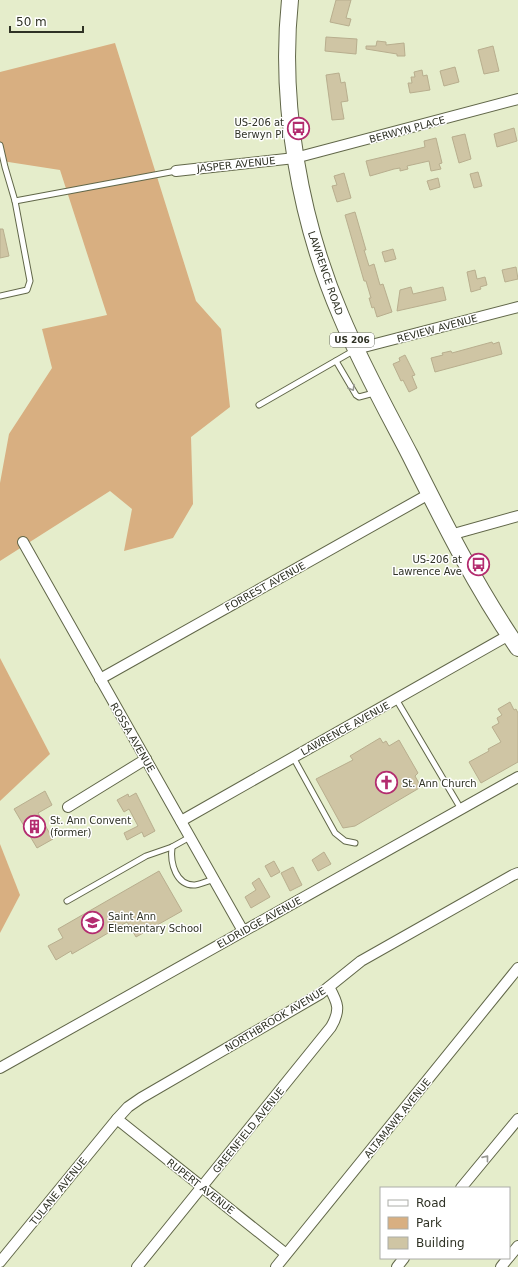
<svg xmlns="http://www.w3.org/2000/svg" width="518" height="1267" viewBox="0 0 518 1267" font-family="'DejaVu Sans',sans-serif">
  <rect width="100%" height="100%" fill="#e5edcb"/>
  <g fill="#d8af81">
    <path d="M115,43L196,301L221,329L230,407L191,437L193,504L173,538L124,551L132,509L110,491L0,561V483L9,434L52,368L42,329L107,315L60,170L2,161L0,153V72Z"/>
    <path d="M0,658L50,754L0,801Z"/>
    <path d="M0,844L20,895L0,933Z"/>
  </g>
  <g fill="#cfc5a4" stroke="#b8ae8e">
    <path d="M336,0H351L346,18L351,19L349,26L330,22Z"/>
    <path d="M326,37L357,39L356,54L325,51Z"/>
    <path d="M377,41L386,42V45L404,43L405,56H397V54L366,49V46H376Z"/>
    <path d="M493,46L499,71L484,74L478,50Z"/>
    <path d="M455,67L459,82L444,86L440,71Z"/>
    <path d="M422,70L423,76L427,75L430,90L410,93L408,83H412L411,77H415L414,72Z"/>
    <path d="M339,73L341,83L345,82L348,101L341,102L344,119L332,120L326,75Z"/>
    <path d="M514,128L517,141L497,147L494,134Z"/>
    <path d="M465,134L471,159L459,163L452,137Z"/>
    <path d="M436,138L442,163L439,164L441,169L431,171L429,161L407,166L408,169L400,171V168L394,169L370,176L366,161L425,147L424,141Z"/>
    <path d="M478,172L482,186L474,188L470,174Z"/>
    <path d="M344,173L351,198L337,202L332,186L337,185L334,176Z"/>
    <path d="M438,178L440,187L430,190L427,181Z"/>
    <path d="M355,212L366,250H364L369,266L374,264L380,285L383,284L392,312L377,317L374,307L372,308L369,298H371L366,281H364L345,215Z"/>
    <path d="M0,229H3L9,256L0,258Z"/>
    <path d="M393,249L396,259L385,262L382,252Z"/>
    <path d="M516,267L518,279L505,282L502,270Z"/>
    <path d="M475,270L477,279L485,277L487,285L480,287L481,289L471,292L467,272Z"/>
    <path d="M411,287L413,294L443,287L446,300L397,311L400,290Z"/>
    <path d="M492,342L493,344L499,342L502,354L435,372L431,358L443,355L442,353L451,351L452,353Z"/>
    <path d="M405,355L415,375L412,376L417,388L409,392L403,380L401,381L393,364L400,361L399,358Z"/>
    <path d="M510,702L514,710L516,709L518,713V762L481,783L469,762L489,751L488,749L501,742L492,727L499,723L497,718L502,715L498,709Z"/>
    <path d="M380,738L383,743L386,741L389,746L399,740L418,773L415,776L421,787L355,826L343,828L316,779L353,760L350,756Z"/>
    <path d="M45,791L52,805L38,813L53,839L37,848L14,809Z"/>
    <path d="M136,793L155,831L144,837L142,832L127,840L124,833L138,826L129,809L124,812L117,800L128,794L129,797Z"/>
    <path d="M324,852L331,864L318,871L312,860Z"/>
    <path d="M274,861L280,872L271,877L265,866Z"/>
    <path d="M293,867L302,885L290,891L281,873Z"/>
    <path d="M159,871L182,911L136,937L127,922L72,954L71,951L56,960L48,946L63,938L58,929Z"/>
    <path d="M259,878L270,897L251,908L245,897L256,890L252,883Z"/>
  </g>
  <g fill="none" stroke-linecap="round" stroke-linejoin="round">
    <defs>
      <g id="lane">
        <path d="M0,145L5,167L15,201L30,281L27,290L0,296"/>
        <path d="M15,201L176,171"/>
        <path d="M336,361L356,395L359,397L374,393"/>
        <path d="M259,405L353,351"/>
        <path d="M396,699L461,809"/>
        <path d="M293,757L335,833L345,841L355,843"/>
        <path d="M172,847C170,863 176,886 195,885C201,884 208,881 214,879"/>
        <path d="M67,901L146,856L172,847L190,837"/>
      </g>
      <g id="street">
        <path d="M176,171L295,158L518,99"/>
        <path d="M356,349L518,307"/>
        <path d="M450,535L518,516"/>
        <path d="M23,542L243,931"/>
        <path d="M100,679L429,494"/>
        <path d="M68,807L146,759"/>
        <path d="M181,821L509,635"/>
        <path d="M0,1068L518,777"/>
        <path d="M117,1119L286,1254"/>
        <path d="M461,1188L518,1119"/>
        <path d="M509,1257L518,1246"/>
        <path d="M0,1262L117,1119L128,1107L141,1098L320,994L361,961L513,875L518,873"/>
        <path d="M137,1267L331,1027C341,1010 338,1003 329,987"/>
        <path d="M276,1267L518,968"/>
        <path d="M397,1267L404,1258"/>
        <path d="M501,1267L508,1258"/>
      </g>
      <path id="primary" d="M290,0C279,103 300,221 341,316C361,364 386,409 410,455C443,521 476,587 518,648"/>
    </defs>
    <use href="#lane" stroke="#616749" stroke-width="7"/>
    <use href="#street" stroke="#616749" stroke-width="12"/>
    <use href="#primary" stroke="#616749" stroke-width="18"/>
    <use href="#lane" stroke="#fff" stroke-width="5"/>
    <use href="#street" stroke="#fff" stroke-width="10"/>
    <use href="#primary" stroke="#fff" stroke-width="16"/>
  </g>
  <defs><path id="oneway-chevron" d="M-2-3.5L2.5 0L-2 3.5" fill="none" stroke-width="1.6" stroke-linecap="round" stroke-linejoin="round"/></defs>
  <g stroke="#979892">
    <use href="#oneway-chevron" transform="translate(352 388) rotate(59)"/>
    <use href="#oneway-chevron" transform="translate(486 1158) rotate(-51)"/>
  </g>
  <defs>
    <symbol id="bus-ring" viewBox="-11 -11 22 22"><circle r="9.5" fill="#fff" stroke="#b32c6f" stroke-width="1.5"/><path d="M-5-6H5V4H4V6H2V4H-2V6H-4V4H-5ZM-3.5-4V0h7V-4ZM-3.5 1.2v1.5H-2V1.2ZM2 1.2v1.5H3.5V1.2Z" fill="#b32c6f"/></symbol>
    <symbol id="church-ring" viewBox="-11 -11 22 22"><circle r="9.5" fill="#fff" stroke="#b32c6f" stroke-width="1.5"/><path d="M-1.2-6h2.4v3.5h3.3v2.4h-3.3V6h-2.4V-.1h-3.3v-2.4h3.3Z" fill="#b32c6f"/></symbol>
    <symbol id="building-ring" viewBox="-11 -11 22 22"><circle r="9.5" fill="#fff" stroke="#b32c6f" stroke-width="1.5"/><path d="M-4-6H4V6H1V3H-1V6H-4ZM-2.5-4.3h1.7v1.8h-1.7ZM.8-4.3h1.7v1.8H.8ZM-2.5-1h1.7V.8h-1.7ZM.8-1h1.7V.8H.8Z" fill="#b32c6f"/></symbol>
    <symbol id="school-ring" viewBox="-11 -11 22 22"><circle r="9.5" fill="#fff" stroke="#b32c6f" stroke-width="1.5"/><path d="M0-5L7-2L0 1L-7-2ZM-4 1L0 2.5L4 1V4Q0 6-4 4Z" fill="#b32c6f"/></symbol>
  </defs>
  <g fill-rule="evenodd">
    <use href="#bus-ring" x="286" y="116" width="25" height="25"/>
    <use href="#bus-ring" x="466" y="552" width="25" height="25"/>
    <use href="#church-ring" x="374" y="770" width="25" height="25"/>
    <use href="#building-ring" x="22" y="814" width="25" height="25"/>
    <use href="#school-ring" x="80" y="910" width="25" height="25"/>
  </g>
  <g text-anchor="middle" stroke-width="3" stroke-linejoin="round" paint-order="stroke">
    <rect fill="#fff" stroke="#6d7066" stroke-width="1" x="330" y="333" width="44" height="14" rx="3"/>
    <g font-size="9" font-weight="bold" fill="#2f3225">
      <text x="352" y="343">US 206</text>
    </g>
    <g font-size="10" fill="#2f3225" stroke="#fff" text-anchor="start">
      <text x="284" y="126" text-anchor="end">US-206 at<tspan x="284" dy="12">Berwyn Pl</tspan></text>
      <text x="462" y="563" text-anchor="end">US-206 at<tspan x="462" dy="12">Lawrence Ave</tspan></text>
      <text x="402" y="787">St. Ann Church</text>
      <text x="50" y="824">St. Ann Convent<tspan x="50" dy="12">(former)</tspan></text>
      <text x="108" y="920">Saint Ann<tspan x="108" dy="12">Elementary School</tspan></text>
    </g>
    <g font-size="10" fill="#2f3225" stroke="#fff">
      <text transform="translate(407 129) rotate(-15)" y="4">BERWYN PLACE</text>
      <text transform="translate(236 164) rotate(-6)" y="4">JASPER AVENUE</text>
      <text transform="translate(326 273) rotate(71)" y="4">LAWRENCE ROAD</text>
      <text transform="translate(437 328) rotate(-15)" y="4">REVIEW AVENUE</text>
      <text transform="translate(265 586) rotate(-29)" y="4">FORREST AVENUE</text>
      <text transform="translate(345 728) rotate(-29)" y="4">LAWRENCE AVENUE</text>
      <text transform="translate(133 737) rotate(60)" y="4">ROSSA AVENUE</text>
      <text transform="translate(259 922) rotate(-29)" y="4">ELDRIDGE AVENUE</text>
      <text transform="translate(275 1019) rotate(-31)" y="4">NORTHBROOK AVENUE</text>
      <text transform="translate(397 1118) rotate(-51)" y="4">ALTAMAWR AVENUE</text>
      <text transform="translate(248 1130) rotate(-51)" y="4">GREENFIELD AVENUE</text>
      <text transform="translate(201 1186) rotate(38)" y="4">RUPERT AVENUE</text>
      <text transform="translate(58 1191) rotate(-51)" y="4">TULANE AVENUE</text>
    </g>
  </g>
  <rect x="380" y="1187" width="130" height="72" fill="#ffffff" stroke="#acada8"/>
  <rect x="388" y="1200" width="20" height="6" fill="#ffffff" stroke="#acada8"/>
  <text x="416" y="1207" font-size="12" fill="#2f3225">Road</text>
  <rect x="388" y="1217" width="20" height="12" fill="#d8af81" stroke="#acada8"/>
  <text x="416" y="1227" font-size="12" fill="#2f3225">Park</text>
  <rect x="388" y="1237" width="20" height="12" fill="#cfc5a4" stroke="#acada8"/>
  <text x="416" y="1247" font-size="12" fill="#2f3225">Building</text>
  <path d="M10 26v6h73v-6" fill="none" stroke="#2f3225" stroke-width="2"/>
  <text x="16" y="26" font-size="12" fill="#2f3225" stroke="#ffffff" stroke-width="3" paint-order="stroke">50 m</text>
</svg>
